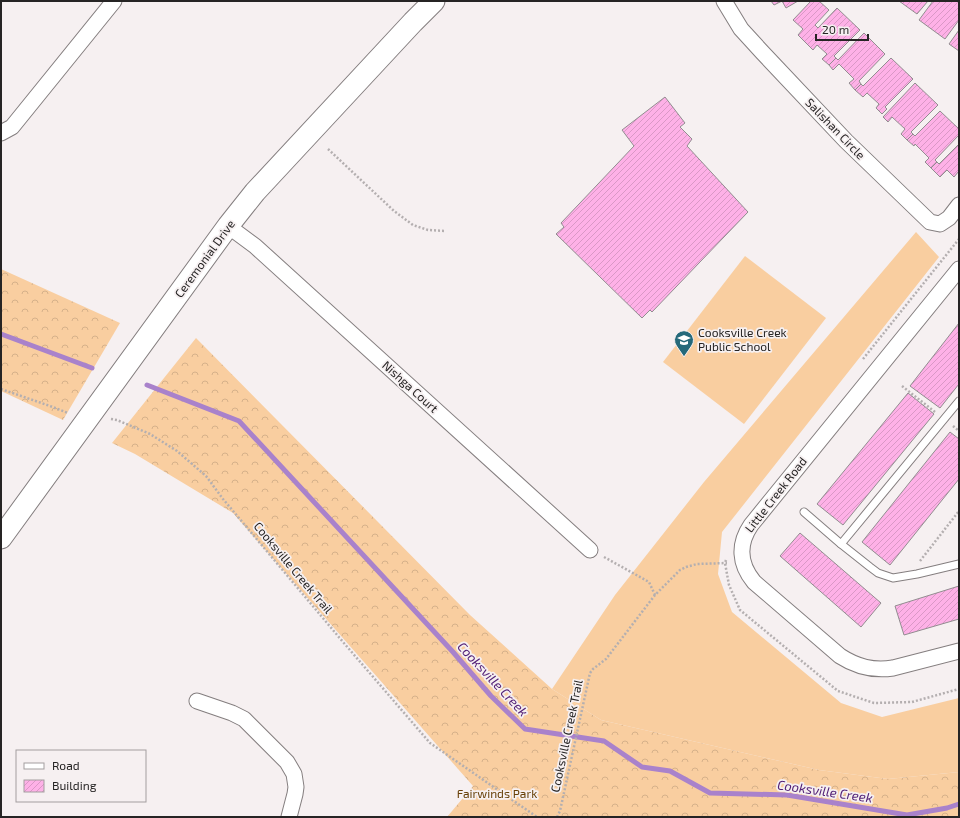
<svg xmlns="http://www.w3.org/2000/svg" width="960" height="818" viewBox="0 0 960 818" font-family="'Exo 2',sans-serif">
  <defs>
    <pattern id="forest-crowns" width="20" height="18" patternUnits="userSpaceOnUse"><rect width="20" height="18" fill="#f9cea0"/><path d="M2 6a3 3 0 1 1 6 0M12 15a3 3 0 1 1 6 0" fill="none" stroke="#d5b18a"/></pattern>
    <pattern id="building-hatch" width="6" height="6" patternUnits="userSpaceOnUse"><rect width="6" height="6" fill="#feb1e7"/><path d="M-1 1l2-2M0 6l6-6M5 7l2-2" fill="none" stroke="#da98c6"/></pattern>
  </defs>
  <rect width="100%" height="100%" fill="#f6f0f1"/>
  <g fill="#f9cea0">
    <path d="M916,232L939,257L722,532L718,574L732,612L841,703L882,717L959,698V772L888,779L819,770L601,720L552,689L615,595L704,482Z"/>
    <path d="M745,256L826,318L744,424L663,362Z"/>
  </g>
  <g fill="url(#forest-crowns)">
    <path d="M1,269L120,323L63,420L1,391Z"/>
    <path d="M196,338L470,615L552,689L601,720L819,770L888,779L959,772V817H447L473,786L233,513L135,454L112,443Z"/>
  </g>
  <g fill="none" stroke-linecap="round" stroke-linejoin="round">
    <g stroke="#a982cb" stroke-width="5">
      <path d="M1,334L92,368"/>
      <path d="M147,385L239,421L453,652L491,696L525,729L604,741L642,767L670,771L710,793L787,795L907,815L947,808L959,804"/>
    </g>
  </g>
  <g fill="url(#building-hatch)" stroke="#928d90">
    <path d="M771,1H782L774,5Z"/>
    <path d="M782,1H798L786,8Z"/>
    <path d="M811,1H819L829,10L815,25L818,28L837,8L860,30L834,56L836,58L829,65L822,59L827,54L817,45L813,50L798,35L803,29L793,20Z"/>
    <path d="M899,1H928L917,14Z"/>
    <path d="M933,1H959V20L945,39L919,20Z"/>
    <path d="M959,30V51L949,44Z"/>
    <path d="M864,33L885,54L859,81L861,84L855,90L849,83L854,79L839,64L833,70L829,65L836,58L838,60Z"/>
    <path d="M891,58L913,79L885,107L887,109L882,114L876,108L879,104L867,93L863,97L855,90L861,84L863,86Z"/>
    <path d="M915,83L938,105L911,132L913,134L907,140L901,134L905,129L892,117L888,122L883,117Z"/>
    <path d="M665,97L685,123L680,127L692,139L687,146L748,212L652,312L650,310L642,318L556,234L564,227L561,223L634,146L622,130Z"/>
    <path d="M940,111L959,129V135L935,160L937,162L931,168L925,162L929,158L915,144L914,146L907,140L913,134L915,136Z"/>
    <path d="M959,144V171L954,177L947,170L940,177L931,168L937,162L939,164Z"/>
    <path d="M959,323V384L940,408L910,386Z"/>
    <path d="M908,393L934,414L843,525L817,504Z"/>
    <path d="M950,432L959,439V479L890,565L862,542Z"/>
    <path d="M800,533L881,603L861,627L780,556Z"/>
    <path d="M959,586V619L904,635L895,606Z"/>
  </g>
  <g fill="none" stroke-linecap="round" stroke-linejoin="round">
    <defs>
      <g id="lane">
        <path d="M804,512L841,544L870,567L878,573L893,578L917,574L959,564"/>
        <path d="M841,544L959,401"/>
      </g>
      <g id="street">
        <path d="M724,1L741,29L762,52L846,141L930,222L940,224L949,218L959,205"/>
        <path d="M1,133L12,127L114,1"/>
        <path d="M228,226L255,246L590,550"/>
        <path d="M959,269L751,525C738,544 739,564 754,582L840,656C857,667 873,671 893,668L959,651"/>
        <path d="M197,701L232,713L244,719L287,762L294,774L296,787L295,794L289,817"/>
      </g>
      <path id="secondary" d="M1,538L228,226L255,192L413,22L434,1"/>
    </defs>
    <use href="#lane" stroke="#847e7f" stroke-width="9"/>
    <use href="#street" stroke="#847e7f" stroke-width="17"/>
    <use href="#secondary" stroke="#847e7f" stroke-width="23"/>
    <g stroke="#b4afb0" stroke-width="2.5" stroke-dasharray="2 2" stroke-linecap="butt">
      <path d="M328,149L394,211L413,225L428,230L446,231"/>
      <path d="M863,359L959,239"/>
      <path d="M902,386L935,412"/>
      <path d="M1,389L50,406L68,413"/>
      <path d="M111,419L117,420L150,434L177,451L206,476L223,499L343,642L430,743L537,817"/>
      <path d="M953,426L959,431"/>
      <path d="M604,557L649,582L655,595"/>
      <path d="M726,560L725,563L729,585L740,610L838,691L874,703L912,702L959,689"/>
      <path d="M920,561L959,511"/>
      <path d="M557,817L560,811L590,673L593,669L606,659L655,595L680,570L686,567L697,564L727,563"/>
    </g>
    <use href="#lane" stroke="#fff" stroke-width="7"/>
    <use href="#street" stroke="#fff" stroke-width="15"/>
    <use href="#secondary" stroke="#fff" stroke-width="21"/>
  </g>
  <defs>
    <symbol id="school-pin" viewBox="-11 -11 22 30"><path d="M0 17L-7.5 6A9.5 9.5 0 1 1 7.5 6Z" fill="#25697a" stroke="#f6f0f1"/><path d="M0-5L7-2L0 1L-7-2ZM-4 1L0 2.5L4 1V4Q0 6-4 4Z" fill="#fff"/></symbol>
  </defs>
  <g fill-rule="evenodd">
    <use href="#school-pin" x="673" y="329" width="22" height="30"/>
  </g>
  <g text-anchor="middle" stroke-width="3.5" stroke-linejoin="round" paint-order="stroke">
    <g font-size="12" fill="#262424" stroke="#f6f0f1">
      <text transform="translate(835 129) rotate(46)" y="4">Salishan Circle</text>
      <text transform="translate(205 259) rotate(-54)" y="4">Ceremonial Drive</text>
      <text transform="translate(410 387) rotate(42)" y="4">Nishga Court</text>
      <text transform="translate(776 495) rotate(-52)" y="4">Little Creek Road</text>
      <text transform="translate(293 568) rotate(50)" y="4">Cooksville Creek Trail</text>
      <text transform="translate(567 736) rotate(-78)" y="4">Cooksville Creek Trail</text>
    </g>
    <g font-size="12" fill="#262424" stroke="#f6f0f1" text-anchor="start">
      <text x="698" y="337">Cooksville Creek<tspan x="698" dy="14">Public School</tspan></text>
    </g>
    <g font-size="12" fill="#684007" stroke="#f6f0f1">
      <text x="497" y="798">Fairwinds Park</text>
    </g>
    <g font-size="13" font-style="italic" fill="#511e75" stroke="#f6f0f1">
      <text transform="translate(493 679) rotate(47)" y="5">Cooksville Creek</text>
      <text transform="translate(825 791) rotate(8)" y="5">Cooksville Creek</text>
    </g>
  </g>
  <rect width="960" height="818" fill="none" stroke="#262424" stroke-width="4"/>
  <rect x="16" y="750" width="130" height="52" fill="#f6f0f1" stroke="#a39e9f"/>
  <rect x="24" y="763" width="20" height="6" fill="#ffffff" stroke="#a39e9f"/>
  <text x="52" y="770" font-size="12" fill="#262424">Road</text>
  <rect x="24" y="780" width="20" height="12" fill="url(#building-hatch)" stroke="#a39e9f"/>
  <text x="52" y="790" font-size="12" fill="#262424">Building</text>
  <path d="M816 34v6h52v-6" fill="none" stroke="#262424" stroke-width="2"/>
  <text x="822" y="34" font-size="12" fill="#262424" stroke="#f6f0f1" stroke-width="3" paint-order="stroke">20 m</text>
</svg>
